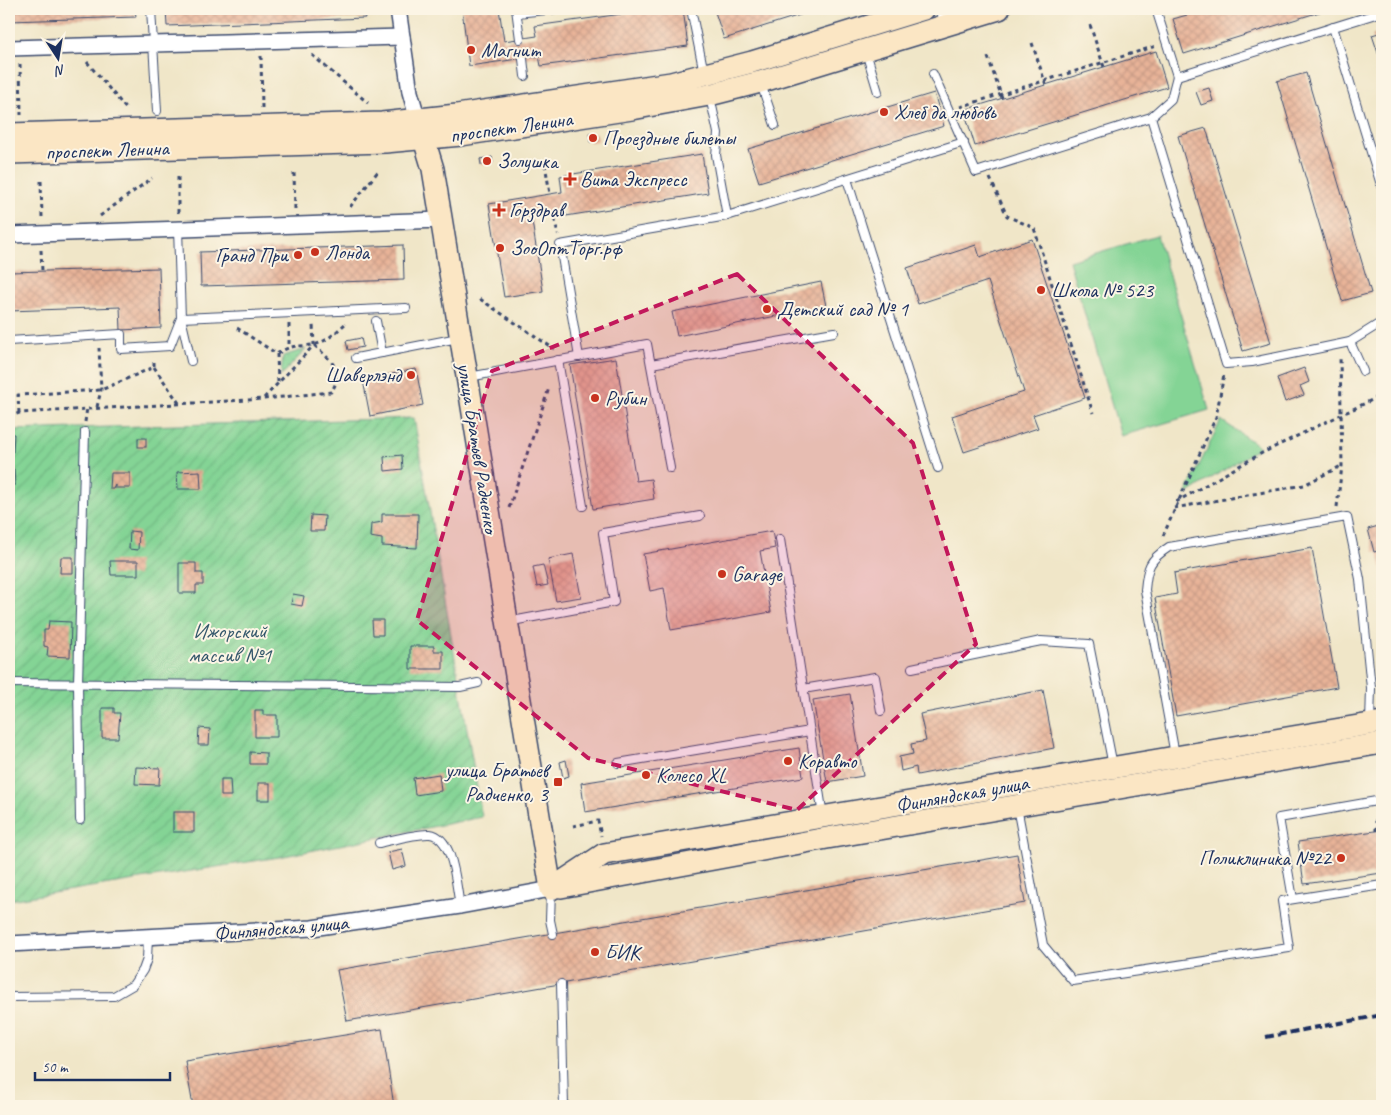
<svg xmlns="http://www.w3.org/2000/svg" width="1391" height="1115" viewBox="0 0 1391 1115" font-family="Caveat,sans-serif">
  <defs>
    <pattern id="grass-dots" width="8" height="8" patternUnits="userSpaceOnUse" patternTransform="scale(1.25)"><rect width="8" height="8" fill="#84d495"/><path d="M2 2h.1M6 6h.1" fill="none" stroke="#71b683" stroke-width="1.8" stroke-linecap="round"/></pattern>
    <pattern id="garden-furrows" width="10" height="10" patternUnits="userSpaceOnUse" patternTransform="scale(1.25)"><rect width="10" height="10" fill="#84d495"/><path d="M-1 1l2-2M0 10L10 0M9 11l2-2" fill="none" stroke="#71b683"/></pattern>
    <pattern id="building-cross-hatch" width="8" height="8" patternUnits="userSpaceOnUse" patternTransform="scale(1.25)"><rect width="8" height="8" fill="#e8b398"/><path d="M0 0l8 8M0 8l8-8" fill="none" stroke="#c69a85"/></pattern>
  </defs>
  <rect width="100%" height="100%" fill="#fcf5e5"/>
  <filter id="ink" filterUnits="userSpaceOnUse"><feTurbulence type="fractalNoise" baseFrequency=".02" numOctaves="2"/><feDisplacementMap in="SourceGraphic" scale="10" xChannelSelector="R" yChannelSelector="G"/><feConvolveMatrix kernelMatrix="1 2 1 2 8 2 1 2 1" color-interpolation-filters="sRGB"/></filter>
  <filter id="wash" filterUnits="userSpaceOnUse"><feTurbulence type="fractalNoise" baseFrequency=".0096" numOctaves="4" result="noise"/><feDisplacementMap in="SourceGraphic" scale="20" xChannelSelector="R" yChannelSelector="G"/><feGaussianBlur stdDeviation="1.12" result="paint"/><feColorMatrix in="noise" values="0 0 0 0 0 0 0 0 0 0 0 0 0 0 0 0 0 1.4 0 .05"/><feComposite in="paint" operator="in"/></filter>
  <g filter="url(#wash)">
    <rect width="100%" height="100%" fill="#f0e6c8"/>
    <path fill="url(#grass-dots)" stroke="#50827a" d="M306,349L281,376L283,356Z"/>
    <path fill="url(#garden-furrows)" stroke="#50827a" d="M414,418L482,817L279,857L9,900V430Z"/>
    <g fill="#84d495" stroke="#50827a">
      <path d="M1157,235L1209,410L1121,436L1069,261Z"/>
      <path d="M1221,420L1260,447L1185,495Z"/>
    </g>
    <g id="blocks">
      <g fill="url(#building-cross-hatch)">
        <path d="M9,9H135L136,17L9,21Z"/>
        <path d="M166,9H363L365,18L167,26Z"/>
        <path d="M462,9H499L504,41L537,36L535,26L658,9H683L688,46L541,66L539,56L469,66Z"/>
        <path d="M714,9H819L724,39Z"/>
        <path d="M1208,9H1329L1184,54L1173,19Z"/>
        <path d="M1382,32V65L1372,35Z"/>
        <path d="M1156,51L1167,87L975,146L964,110Z"/>
        <path d="M1306,73L1371,293L1342,301L1277,81Z"/>
        <path d="M1209,88L1213,101L1201,105L1196,92Z"/>
        <path d="M934,93L944,126L759,182L748,149Z"/>
        <path d="M1206,128L1271,343L1243,351L1178,136Z"/>
        <path d="M596,133L598,141L590,142L589,134Z"/>
        <path d="M702,154L708,193L566,216L565,209L531,215L543,291L504,297L489,204L562,192L560,176Z"/>
        <path d="M492,157L493,163L481,165L480,159Z"/>
        <path d="M1032,239L1085,398L1033,415L1038,428L964,452L952,416L1024,392L988,281L918,304L907,268L976,245L980,257Z"/>
        <path d="M403,245L404,280L201,286L200,252Z"/>
        <path d="M159,268L161,328L121,330L120,307L9,311V272Z"/>
        <path d="M821,282L826,306L677,336L672,312Z"/>
        <path d="M361,338L363,347L348,350L346,341Z"/>
        <path d="M616,358L636,481L651,479L654,499L593,509L570,365Z"/>
        <path d="M1304,368L1309,382L1300,386L1304,395L1285,402L1277,378Z"/>
        <path d="M416,369L423,405L370,416L363,380Z"/>
        <path d="M9,434H14L13,452H9Z"/>
        <rect x="138" y="438" width="8" height="9"/>
        <path d="M402,455L403,469L385,471L384,457Z"/>
        <path d="M14,469L15,485H9V470Z"/>
        <path d="M200,471L201,489H178L177,472Z"/>
        <path d="M111,473H130V488H115V485L113,489H110Z"/>
        <path d="M382,514H418L417,548L382,546V539L370,537L371,524L382,522Z"/>
        <path d="M311,515L325,516L324,531H310Z"/>
        <path d="M1382,525V567H1381L1378,551L1374,552L1368,529Z"/>
        <path d="M130,531L139,532L138,550L129,549Z"/>
        <path d="M772,531L775,548L760,551L771,612L671,630L664,588L650,591L643,554Z"/>
        <path d="M1312,548L1337,687L1176,716L1155,598L1177,594L1174,573Z"/>
        <path d="M573,554L581,597L556,601L548,559Z"/>
        <path d="M61,557H73V573H60Z"/>
        <path d="M110,561H138V575H111Z"/>
        <path d="M179,563H196V573H203V585H196V593H179Z"/>
        <path d="M543,565L548,585L537,587L533,567Z"/>
        <path d="M293,594L304,596L302,606L291,604Z"/>
        <path d="M372,620H383V635H373Z"/>
        <path d="M49,621L71,622L70,657L47,656L48,647L44,646V630H48Z"/>
        <path d="M410,646H434V651H443V669H410Z"/>
        <path d="M1043,690L1054,748L917,775L916,767L901,771L899,757L913,754L911,744L926,741L920,714Z"/>
        <path d="M850,694L863,776L827,782L813,700Z"/>
        <path d="M102,708H114V713H120L118,738H102Z"/>
        <path d="M255,710H263V715H277V737H255Z"/>
        <path d="M199,728L210,729L209,745H198Z"/>
        <path d="M799,748L803,777L585,812L581,783Z"/>
        <path d="M250,752L266,753V764H250Z"/>
        <path d="M566,760L569,776L563,778L560,762Z"/>
        <path d="M136,767L160,768L159,785L135,784Z"/>
        <path d="M439,774L441,791L415,795L413,778Z"/>
        <path d="M221,779H230L231,796H221Z"/>
        <rect x="258" y="783" width="12" height="17"/>
        <rect x="173" y="812" width="21" height="20"/>
        <path d="M1382,830V873L1304,884L1298,842Z"/>
        <path d="M402,849L406,866L392,870L388,852Z"/>
        <path d="M1017,854L1025,903L347,1021L337,970Z"/>
        <path d="M382,1029L394,1106H193L185,1061Z"/>
      </g>
    </g>
  </g>
  <g filter="url(#ink)">
    <use href="#blocks" fill-opacity="0" stroke="#3b4a6e" stroke-width="1"/>
    <g fill="none" stroke-linecap="round" stroke-linejoin="round">
      <defs>
        <g id="lane">
          <path d="M151,9L157,111"/>
          <path d="M516,9L520,39"/>
          <path d="M691,9L704,73"/>
          <path d="M1156,9L1177,76L1382,12"/>
          <path d="M517,13L555,9"/>
          <path d="M1333,27L1382,188"/>
          <path d="M866,52L878,92"/>
          <path d="M523,59L525,76"/>
          <path d="M933,74L976,172L1151,117L1171,99L1177,76"/>
          <path d="M761,84L775,125"/>
          <path d="M710,97L718,133L716,155L727,216"/>
          <path d="M1151,117L1226,364L1252,362L1350,342L1382,322"/>
          <path d="M847,179L938,468"/>
          <path d="M178,229L181,318L191,361"/>
          <path d="M181,318L406,308"/>
          <path d="M376,321L382,353"/>
          <path d="M9,341L121,334V349L170,346L181,318"/>
          <path d="M1350,342L1363,371"/>
          <path d="M579,357L560,245L727,216L964,142"/>
          <path d="M356,358L458,338"/>
          <path d="M558,360L583,506"/>
          <path d="M651,364L834,332"/>
          <path d="M469,377L647,344L670,468"/>
          <path d="M780,539L823,816"/>
          <path d="M507,622L614,602L603,533L700,516"/>
          <path d="M912,668L1041,641L1089,644L1113,766"/>
          <path d="M9,683L460,687L478,683"/>
          <path d="M803,689L875,677L881,711"/>
          <path d="M1175,755L1145,590C1147,567 1149,560 1169,547L1347,517L1360,579L1371,688L1370,723"/>
          <path d="M618,763L810,731"/>
          <path d="M1017,807L1043,945L1073,981L1289,948L1282,901L1382,885"/>
          <path d="M80,820L78,683L85,432"/>
          <path d="M379,843C393,840 417,833 430,834C454,837 456,886 460,906"/>
          <path d="M551,891L550,920L553,934"/>
          <path d="M1293,899L1279,818L1382,800"/>
          <path d="M561,984L564,1106"/>
          <path d="M9,997L114,996L133,985L143,970L147,959L148,938"/>
        </g>
        <g id="street">
          <path d="M398,9L410,92L418,120"/>
          <path d="M944,9L948,24"/>
          <path d="M9,48L402,37"/>
          <path d="M9,235L442,220"/>
          <path d="M9,944L312,928L460,906L551,889"/>
        </g>
        <g id="secondary">
          <path d="M420,126L433,169L551,889"/>
          <path d="M9,134L382,123L457,115L671,83L752,62L924,9"/>
          <path d="M9,153L385,142L461,135L632,109L709,95L760,82L999,9"/>
          <path d="M561,887L827,838L1382,743"/>
          <path d="M551,889L604,854L1382,722"/>
        </g>
      </defs>
      <use href="#lane" stroke="#3b4a6e" stroke-width="10"/>
      <use href="#street" stroke="#3b4a6e" stroke-width="18"/>
      <use href="#secondary" stroke="#3b4a6e" stroke-width="24"/>
      <g stroke="#3b4a6e" stroke-width="3" stroke-dasharray="4 4" stroke-linecap="butt">
        <path d="M1090,25L1104,67"/>
        <path d="M1032,43L1046,85"/>
        <path d="M312,55L368,103"/>
        <path d="M261,56L262,108"/>
        <path d="M988,57L1002,98"/>
        <path d="M87,62L128,111"/>
        <path d="M20,64L21,115"/>
        <path d="M960,107L1156,46"/>
        <path d="M545,164L550,194"/>
        <path d="M294,173L295,210"/>
        <path d="M178,177V214"/>
        <path d="M990,178L1007,216L1034,228L1093,413"/>
        <path d="M41,181L42,218"/>
        <path d="M350,207L379,170"/>
        <path d="M553,211L558,235"/>
        <path d="M100,216L152,178"/>
        <path d="M41,250L42,271"/>
        <path d="M480,299L554,349"/>
        <path d="M289,324V346"/>
        <path d="M237,328L277,354C292,344 296,347 312,345C326,343 336,332 346,323"/>
        <path d="M277,354L278,383"/>
        <path d="M154,367L179,403"/>
        <path d="M264,398L314,345L313,324"/>
        <path d="M97,407L101,390L99,348"/>
        <path d="M19,413L18,395L101,390L154,367V358"/>
        <path d="M9,417L19,413L264,399L331,392C346,370 330,360 314,345"/>
        <path d="M85,422L87,408"/>
        <path d="M1176,502L1262,453L1382,395"/>
        <path d="M1337,507L1342,466L1340,356"/>
        <path d="M509,508L549,388"/>
        <path d="M1174,508L1304,485L1341,466"/>
        <path d="M1163,536L1216,417L1224,374"/>
        <path d="M573,826L598,821L601,836"/>
        <path d="M1376,831V812"/>
      </g>
      <use href="#lane" stroke="#fff" stroke-width="8"/>
      <use href="#street" stroke="#fff" stroke-width="15"/>
      <use href="#secondary" stroke="#fbe6c4" stroke-width="21"/>
      <path stroke="#1b2f5e" stroke-width="4" stroke-dasharray="8 4" stroke-linecap="butt" d="M1266,1037L1382,1015"/>
    </g>
  </g>
  <path fill="#c2185b" fill-opacity="0.2" stroke="#c2185b" stroke-width="4" stroke-dasharray="10 6" stroke-linejoin="round" d="M737,274L913,443L976,644L797,810L588,758L417,620L492,371Z"/>
  <g fill="#c8321e" stroke="#fcf5e5" stroke-width="2">
    <circle cx="471" cy="50" r="5"/>
    <circle cx="884" cy="112" r="5"/>
    <circle cx="593" cy="138" r="5"/>
    <circle cx="487" cy="161" r="5"/>
    <path d="M567.5 171.5h5v5h5v5h-5v5h-5v-5h-5v-5h5z"/>
    <path d="M496.5 202.5h5v5h5v5h-5v5h-5v-5h-5v-5h5z"/>
    <circle cx="500" cy="248" r="5"/>
    <circle cx="315" cy="252" r="5"/>
    <circle cx="298" cy="255" r="5"/>
    <circle cx="1041" cy="290" r="5"/>
    <circle cx="767" cy="309" r="5"/>
    <circle cx="411" cy="375" r="5"/>
    <circle cx="595" cy="398" r="5"/>
    <circle cx="722" cy="574" r="5"/>
    <circle cx="788" cy="761" r="5"/>
    <circle cx="646" cy="775" r="5"/>
    <rect x="553" y="777" width="10" height="10" rx="2.5"/>
    <circle cx="1341" cy="858" r="5"/>
    <circle cx="595" cy="952" r="5"/>
  </g>
  <g text-anchor="middle" stroke-width="4" stroke-linejoin="round" paint-order="stroke">
    <g font-size="21" fill="#1b2f5e" stroke="#fcf5e5" text-anchor="start">
      <text x="481" y="57">Магнит</text>
      <text x="894" y="119">Хлеб да любовь</text>
      <text x="603" y="145">Проездные билеты</text>
      <text x="497" y="168">Золушка</text>
      <text x="580" y="186">Вита Экспресс</text>
      <text x="509" y="217">Горздрав</text>
      <text x="510" y="255">ЗооОптТорг.рф</text>
      <text x="325" y="259">Лонда</text>
      <text x="288" y="262" text-anchor="end">Гранд При</text>
      <text x="1051" y="297">Школа № 523</text>
      <text x="777" y="316">Детский сад № 1</text>
      <text x="401" y="382" text-anchor="end">Шаверлэнд</text>
      <text x="605" y="405">Рубин</text>
      <text x="732" y="581">Garage</text>
      <text x="798" y="768">Коравто</text>
      <text x="548" y="777" text-anchor="end">улица Братьев<tspan x="548" dy="24">Радченко, 3</tspan></text>
      <text x="656" y="782">Колесо XL</text>
      <text x="1331" y="865" text-anchor="end">Поликлиника №22</text>
      <text x="605" y="959">БИК</text>
    </g>
    <g font-size="21" fill="#1b2f5e" stroke="#fcf5e5">
      <text transform="translate(511 127) rotate(-8)" y="7">проспект Ленина</text>
      <text transform="translate(107 150) rotate(-2)" y="7">проспект Ленина</text>
      <text transform="translate(478 448) rotate(81)" y="7">улица Братьев Радченко</text>
      <text transform="translate(962 794) rotate(-10)" y="7">Финляндская улица</text>
      <text transform="translate(281 928) rotate(-5)" y="7">Финляндская улица</text>
    </g>
    <g font-size="21" fill="#35586c" stroke="#fcf5e5">
      <text x="230" y="638">Ижорский<tspan x="230" dy="24">массив №1</tspan></text>
    </g>
  </g>
  <rect width="1391" height="1115" fill="none" stroke="#fcf5e5" stroke-width="30"/>
  <g transform="translate(58 58) rotate(168)" stroke="#fcf5e5" stroke-width="4" paint-order="stroke">
  <path d="M0-4L9 19L0 12L-9 19Z" fill="#1b2f5e"/>
  <text y="-8" font-size="14" font-weight="bold" text-anchor="middle" fill="#1b2f5e">N</text>
  </g>
  <path d="M35 1072v8h135v-8" fill="none" stroke="#1b2f5e" stroke-width="2.5"/>
  <text x="42" y="1072" font-size="15" fill="#1b2f5e" stroke="#fcf5e5" stroke-width="4" paint-order="stroke">50 m</text>
</svg>
